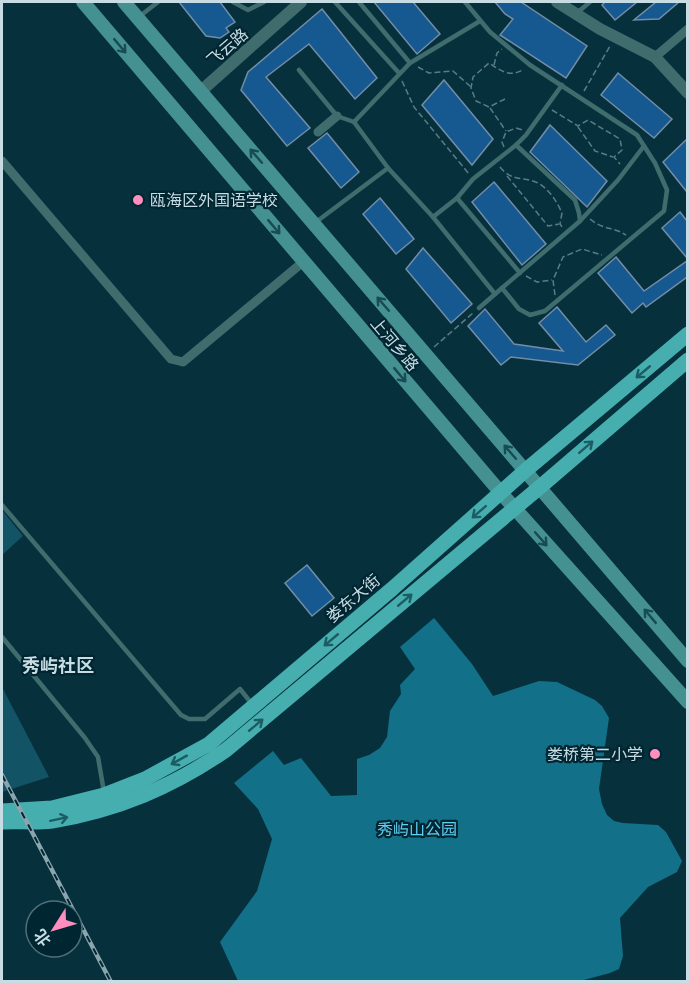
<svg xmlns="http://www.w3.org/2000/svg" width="689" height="983" viewBox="0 0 689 983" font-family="'IBM Plex Sans','Noto Sans SC',sans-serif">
  <rect width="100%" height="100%" fill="#07303d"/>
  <g fill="#125366">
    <path d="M2,510L23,536L2,555Z"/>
    <path d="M2,687L49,777L2,792Z"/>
  </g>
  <path fill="#127089" d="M434,618L472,664L493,696L539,681L557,682L595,700L602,706L609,718L599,789L602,804L607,815L614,821L623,823L658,825L666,832L682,861L677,872L648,887L620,918L623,956L619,969L610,973L580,981H238L220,942L257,891L272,839L258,809L234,783L273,751L284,765L301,758L331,796L357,795V759L369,755L380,748L387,737L390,711L401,694L400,685L415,669L400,647Z"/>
  <g fill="#155990" stroke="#738da6" stroke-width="1.5">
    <path d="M179,2H220L235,22L226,28L229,32L220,38L206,36Z"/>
    <path d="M374,2H413L440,34L417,54Z"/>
    <path d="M495,2H521L587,46L566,78L500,35L513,19L505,14Z"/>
    <path d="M605,2H637L615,20L602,5Z"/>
    <path d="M656,2H679L659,19L634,20Z"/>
    <path d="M322,9L377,78L355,99L309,44L266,77L310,128L287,146L241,90L248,72Z"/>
    <path d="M618,73L672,119L654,138L601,95Z"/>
    <path d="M444,80L493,139L472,165L422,105Z"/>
    <path d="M550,125L607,181L587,207L530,152Z"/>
    <path d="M327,133L359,172L341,188L308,148Z"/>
    <path d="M687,139V192L663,162Z"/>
    <path d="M494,182L546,244L522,265L472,202Z"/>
    <path d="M380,198L414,239L396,254L363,214Z"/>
    <path d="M680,212L687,221V258L662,228Z"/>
    <path d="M423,248L472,304L451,323L406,269Z"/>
    <path d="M616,257L644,291L687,261V277L646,307L643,303L632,313L598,273Z"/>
    <path d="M557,307L586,342L606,325L615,335L578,365L511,357L501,365L468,326L485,309L514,344L563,351L539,323Z"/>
    <path d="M307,565L334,598L312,616L285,583Z"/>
  </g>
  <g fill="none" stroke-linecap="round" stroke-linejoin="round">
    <g stroke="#5b7b86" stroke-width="1.5" stroke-dasharray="6 3" stroke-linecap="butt">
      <path d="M494,65L497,53L502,49"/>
      <path d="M418,67L429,73L453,71L471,87"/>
      <path d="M402,81L414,107L469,174"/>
      <path d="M584,91L610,46"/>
      <path d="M505,99L489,107L476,101L471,88L473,77L489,63C501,71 510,78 524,69"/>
      <path d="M490,108L506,131"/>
      <path d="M552,110L578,126L588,120L620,139L622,150L614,157L620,164"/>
      <path d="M578,127L595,151L613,157"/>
      <path d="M504,147L502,142L506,132L516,128L523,130"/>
      <path d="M500,167C512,182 523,176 538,183C550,190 557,202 562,213L560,224L562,227"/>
      <path d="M507,176L548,226L559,224"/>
      <path d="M590,219C605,231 612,226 626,235"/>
      <path d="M526,276L537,282L552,280"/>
      <path d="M555,295L553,280L563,257L582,249L602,255"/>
      <path d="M434,347L473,313"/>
    </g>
    <g stroke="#3f6d6d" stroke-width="4.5">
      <path d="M233,2L248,10L264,2"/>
      <path d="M335,2L399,73"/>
      <path d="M359,2L410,63"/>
      <path d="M465,2L490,32L530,65L637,135L655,163L667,190L664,211L545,311L530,315L519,309L502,288L479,308"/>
      <path d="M578,12L590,2"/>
      <path d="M140,16L158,2"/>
      <path d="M299,70L337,116L354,122L388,168L433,217L495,294"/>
      <path d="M354,122L410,63L480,21"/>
      <path d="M457,198L520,273"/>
      <path d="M433,217L457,198L473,179L516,145L526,135L562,85"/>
      <path d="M580,221L618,180L644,146"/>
      <path d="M316,222L388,168"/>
      <path d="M502,288L580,221L579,213L575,200L516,145"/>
      <path d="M2,505L181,715L189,719H205L240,689L252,704"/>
      <path d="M2,637L85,738L98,757L104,792"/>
    </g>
    <g stroke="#3f6d6d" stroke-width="9">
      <path d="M655,57L688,29"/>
      <path d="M318,132L337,116"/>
      <path d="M2,161L171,359L183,362L303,262"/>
    </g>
    <g stroke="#3f6d6d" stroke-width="12">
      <path d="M557,2L600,29L655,57L688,93"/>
      <path d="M201,91L301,2"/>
    </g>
    <g stroke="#459192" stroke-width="14">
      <path d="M83,2L501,493L688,702"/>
      <path d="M124,2L688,661"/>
    </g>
    <g stroke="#46aeae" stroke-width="15">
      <path d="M2,811L52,808L104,795L145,779L209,744L392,589L526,470L688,334"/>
      <path d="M2,822C18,821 36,823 52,821C118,810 172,787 226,750L540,487L688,360"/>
    </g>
    <defs>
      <path id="rail" d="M2,775L111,982"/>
    </defs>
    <use href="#rail" stroke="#8ba5af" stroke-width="4.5"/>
    <use href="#rail" stroke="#002632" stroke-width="2" stroke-dasharray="7" stroke-linecap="butt"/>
  </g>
  <defs><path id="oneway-shaft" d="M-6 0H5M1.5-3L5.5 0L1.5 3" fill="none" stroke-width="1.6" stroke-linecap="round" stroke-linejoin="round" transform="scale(1.5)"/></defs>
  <g stroke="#184b54">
    <use href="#oneway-shaft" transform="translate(120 46) rotate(50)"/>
    <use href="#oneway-shaft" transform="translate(256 156) rotate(-131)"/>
    <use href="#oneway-shaft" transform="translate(274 227) rotate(50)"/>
    <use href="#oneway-shaft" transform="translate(383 304) rotate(-131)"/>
    <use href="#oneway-shaft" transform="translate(400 375) rotate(50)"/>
    <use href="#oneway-shaft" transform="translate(510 452) rotate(-131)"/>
    <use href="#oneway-shaft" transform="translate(541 539) rotate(49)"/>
    <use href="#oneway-shaft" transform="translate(650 616) rotate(-130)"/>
  </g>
  <g stroke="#1c5c64">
    <use href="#oneway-shaft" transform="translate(643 372) rotate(140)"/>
    <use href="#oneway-shaft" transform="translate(586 447) rotate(-41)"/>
    <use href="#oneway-shaft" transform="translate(479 512) rotate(139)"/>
    <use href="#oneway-shaft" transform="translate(405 600) rotate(-40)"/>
    <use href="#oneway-shaft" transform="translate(331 640) rotate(140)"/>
    <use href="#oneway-shaft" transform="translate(256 725) rotate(-40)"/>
    <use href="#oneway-shaft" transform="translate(179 760) rotate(151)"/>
    <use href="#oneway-shaft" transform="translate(59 819) rotate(-12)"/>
  </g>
  <g fill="#fd8ebe" stroke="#002632" stroke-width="2">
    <circle cx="138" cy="200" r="6"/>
    <circle cx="655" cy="754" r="6"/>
  </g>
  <g text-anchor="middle" stroke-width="4.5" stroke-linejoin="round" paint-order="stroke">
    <g font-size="16" fill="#c8dce4" stroke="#002632">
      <text transform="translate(227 47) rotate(-41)" y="6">飞云路</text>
      <text transform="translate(395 344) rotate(50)" y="6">上河乡路</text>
      <text transform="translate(353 598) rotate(-40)" y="6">娄东大街</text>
    </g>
    <g font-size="16" fill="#c8dce4" stroke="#002632" text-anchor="start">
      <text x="150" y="206">瓯海区外国语学校</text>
      <text x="643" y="760" text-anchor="end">娄桥第二小学</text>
    </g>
    <g font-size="16" fill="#60cff4" stroke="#002632">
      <text x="417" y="835">秀屿山公园</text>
    </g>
    <g font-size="18" font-weight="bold" fill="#c8dce4" stroke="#002632">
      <text x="58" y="672">秀屿社区</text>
    </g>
  </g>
  <rect width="689" height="983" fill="none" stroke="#c8dce4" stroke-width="6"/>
  <g transform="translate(54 929) rotate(233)"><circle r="28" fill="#002632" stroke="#506f79" stroke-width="1.5"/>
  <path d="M0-4.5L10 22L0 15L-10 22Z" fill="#fd8ebe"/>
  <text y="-9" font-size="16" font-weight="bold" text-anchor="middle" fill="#c8dce4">北</text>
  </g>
</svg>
